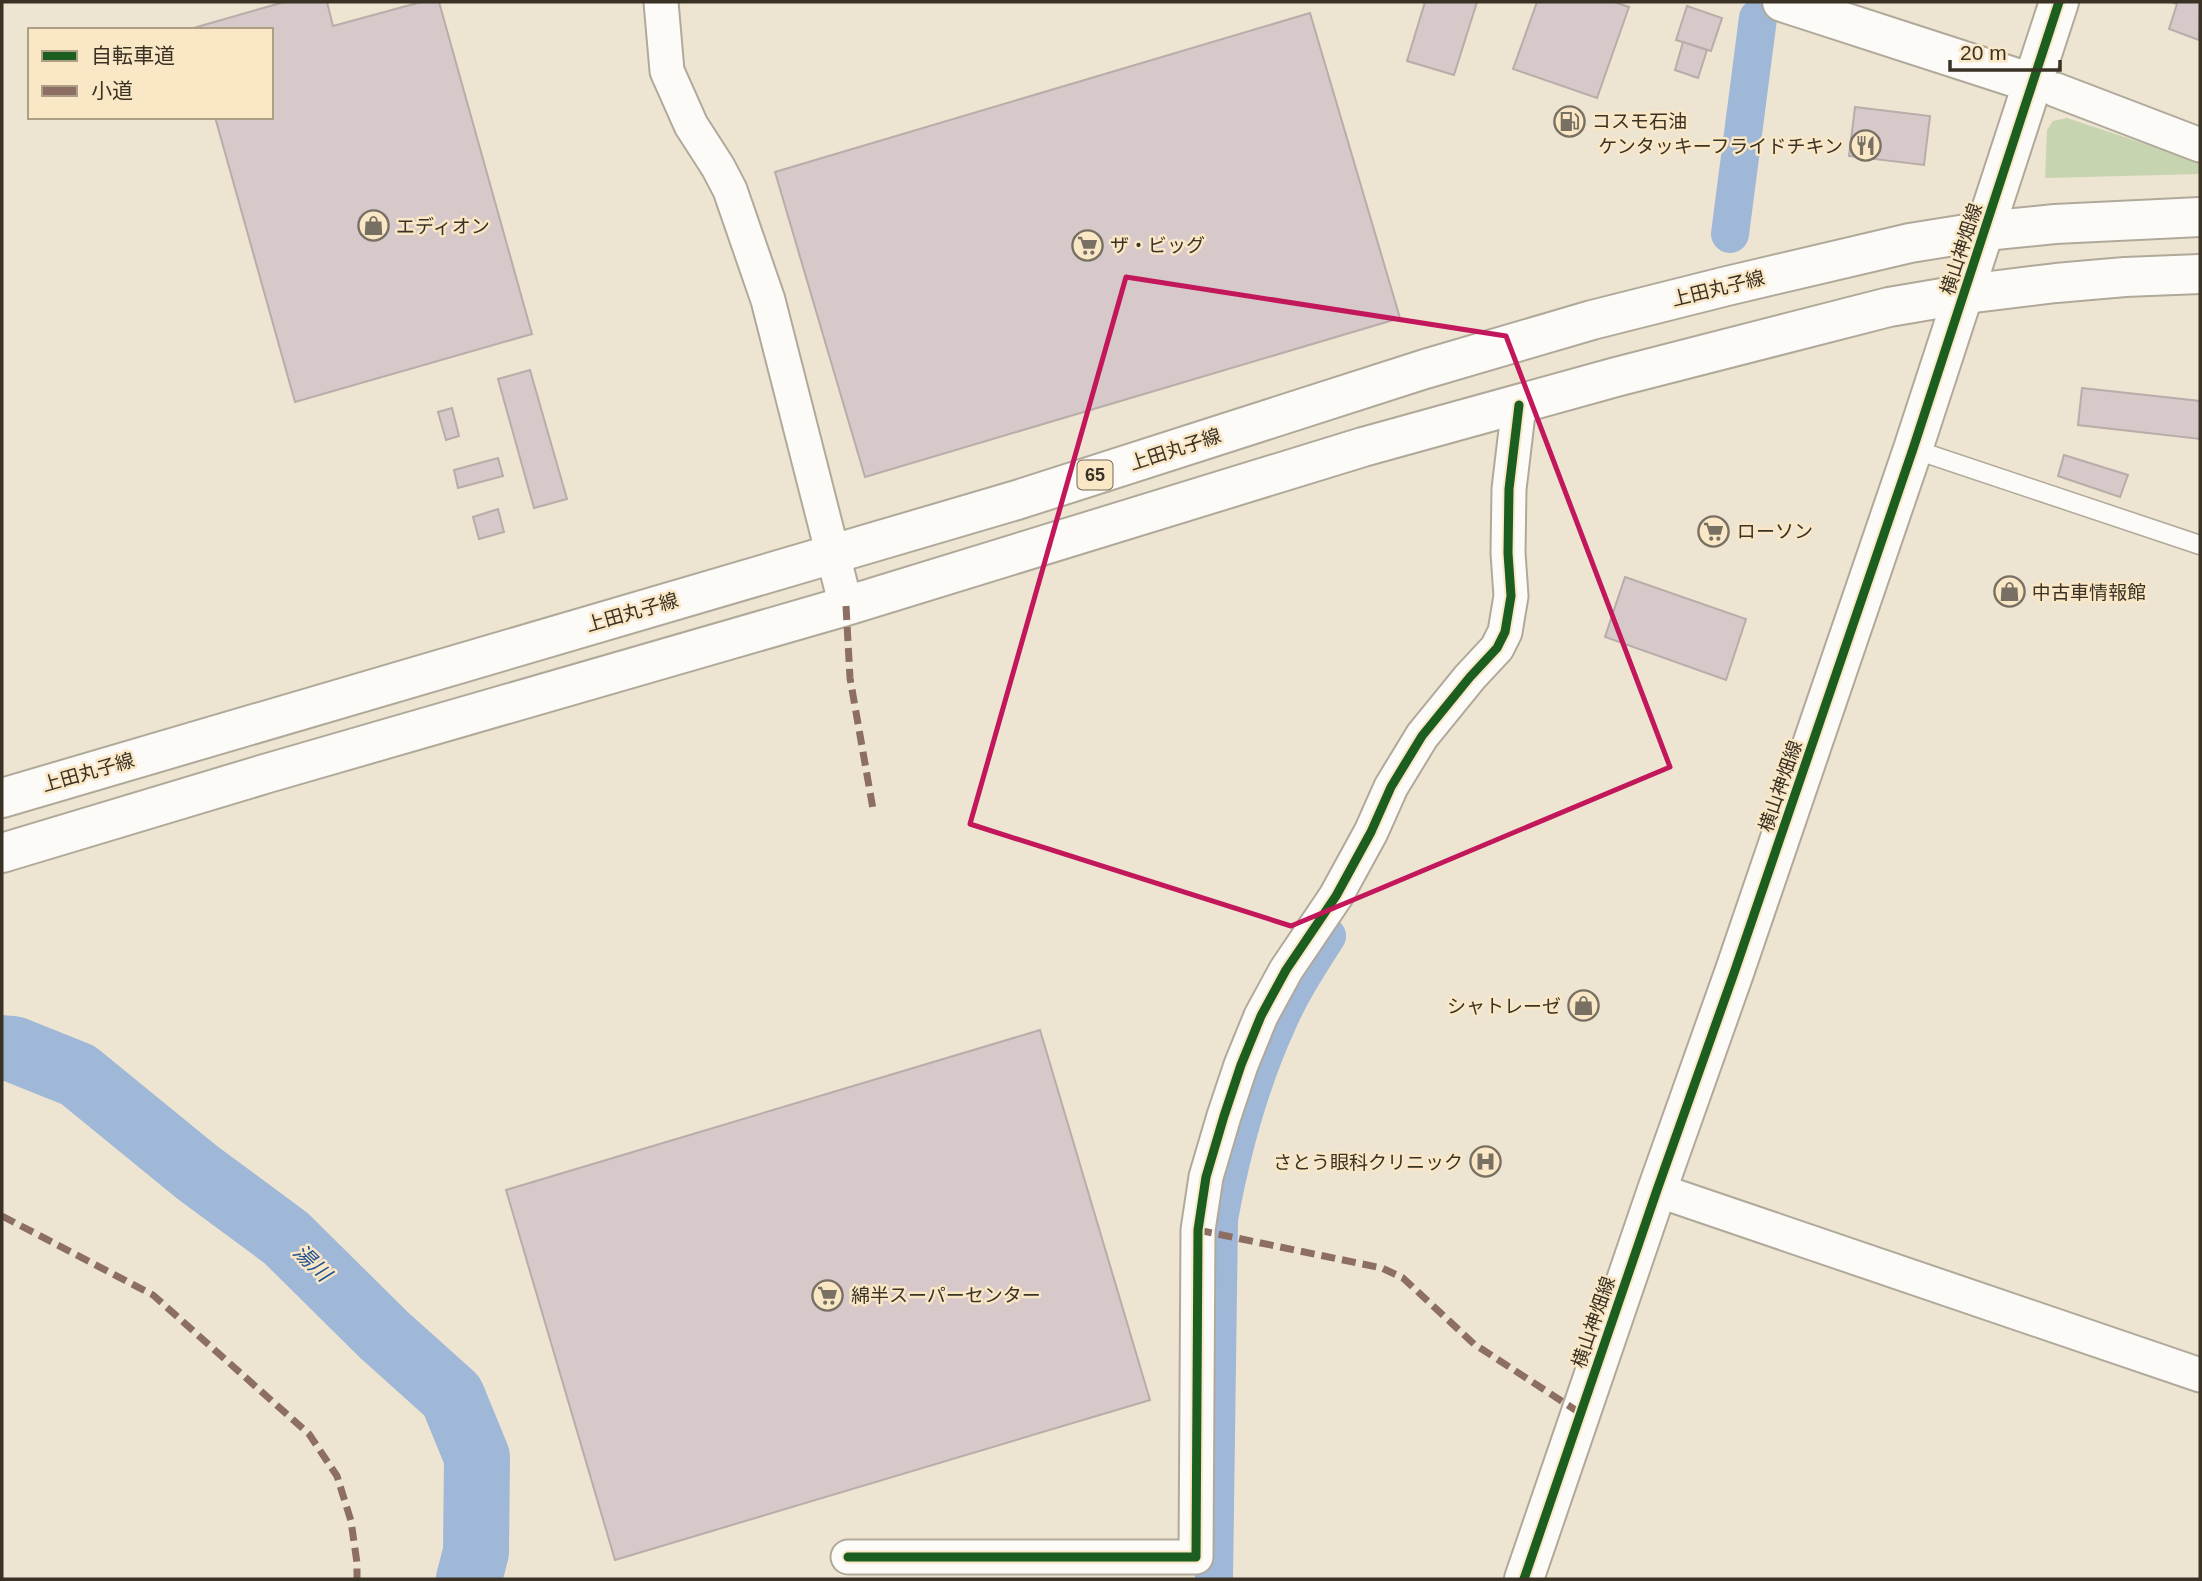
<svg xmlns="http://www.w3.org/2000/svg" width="2202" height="1581" viewBox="0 0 2202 1581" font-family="Helvetica,'Noto Sans JP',sans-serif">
  <rect width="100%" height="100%" fill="#eee4d2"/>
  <path fill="#c7d4b0" d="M2067,118L2200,162V174L2045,178L2047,130L2053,121Z"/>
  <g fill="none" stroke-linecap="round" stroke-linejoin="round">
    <g stroke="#a0b8d7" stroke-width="38">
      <path d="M1730,234L1758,18"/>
      <path d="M1214,1579L1219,1219C1231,1153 1249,1086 1277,1024C1290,993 1309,964 1327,936"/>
    </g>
    <path stroke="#a0b8d7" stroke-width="66" d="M2,1048L13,1049L78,1075L198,1173L286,1238L384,1335L452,1396L477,1457L476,1552L469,1579"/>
  </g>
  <g fill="#d7c8c9" stroke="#b7ada9" stroke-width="2">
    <path d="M284,2H327L333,26L421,2H439L532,334L295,402L215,117H271V30L190,29Z"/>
    <path d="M1425,2H1477L1454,75L1407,61Z"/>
    <path d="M1537,2H1614L1629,7L1597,98L1513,69Z"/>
    <path d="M2171,2H2200L2199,40L2169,29L2177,4Z"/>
    <path d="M1687,6L1722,18L1711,51L1676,40Z"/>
    <path d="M1310,13L1400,318L865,477L775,172Z"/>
    <path d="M1683,42L1707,50L1698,78L1675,70Z"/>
    <path d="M1855,107L1930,116L1924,165L1849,156Z"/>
    <path d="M530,370L567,499L534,508L498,379Z"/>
    <path d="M2082,388L2200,401V439L2078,425Z"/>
    <path d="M452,408L459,436L446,440L438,412Z"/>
    <path d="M2064,455L2128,475L2120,497L2058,476Z"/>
    <path d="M498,458L503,476L458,488L454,470Z"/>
    <path d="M498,509L504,532L479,539L473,517Z"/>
    <path d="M1625,577L1746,619L1726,680L1605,637Z"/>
    <path d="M1040,1030L1150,1400L615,1560L506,1190Z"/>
  </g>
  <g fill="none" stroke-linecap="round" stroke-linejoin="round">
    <defs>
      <path id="service" d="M1913,449L2200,545"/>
      <g id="minor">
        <path d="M661,2L667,71L691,125L718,167L730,190L768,300L846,606"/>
        <path d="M2056,90L2200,145"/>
        <path d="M1657,1190L2200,1375"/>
        <path d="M848,1557H1196L1198,1230L1206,1177L1224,1116L1241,1065L1261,1016L1286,970L1336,896L1371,832L1391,787L1422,736L1470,677L1497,648L1505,632L1511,596L1508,553L1509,489L1519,405"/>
      </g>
      <g id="tertiary">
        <path d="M1782,2L2032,83"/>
        <path d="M1524,1579L1657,1190L1734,973L1913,449L2059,2"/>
      </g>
      <g id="primary">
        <path d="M2,798L1017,500L1425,369L1592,320L1727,286L1910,243L1985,231L2055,224L2200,217"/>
        <path d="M2,853L268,773L846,606L1363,447L1616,377L1889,307L1966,294L2056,283L2125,277L2200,274"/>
      </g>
    </defs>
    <use href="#service" stroke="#b0a99a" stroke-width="21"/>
    <use href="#minor" stroke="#b0a99a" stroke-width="37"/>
    <use href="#tertiary" stroke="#b0a99a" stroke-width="42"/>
    <use href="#primary" stroke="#b0a99a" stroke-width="42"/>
    <use href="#service" stroke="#fcfbf8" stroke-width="18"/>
    <use href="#minor" stroke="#fcfbf8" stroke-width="33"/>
    <use href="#tertiary" stroke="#fcfbf8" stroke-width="38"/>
    <use href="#primary" stroke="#fcfbf8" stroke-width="38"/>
    <g stroke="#8d6e63" stroke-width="7" stroke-dasharray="14 7" stroke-linecap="butt">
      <path d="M846,606L850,678L873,809"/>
      <path d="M2,1216L153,1295L309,1434L337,1476L351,1521L357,1563V1579"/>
      <path d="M1198,1230L1382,1268L1403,1278L1474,1344L1580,1413"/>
    </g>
    <defs>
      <g id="cycleway">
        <path d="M848,1557H1196L1198,1230L1206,1177L1224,1116L1241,1065L1261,1016L1286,970L1336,896L1371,832L1391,787L1422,736L1470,677L1497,648L1505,632L1511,596L1508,553L1509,489L1519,405"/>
        <path d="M1524,1579L1657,1190L1734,973L1913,449L2059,2"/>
      </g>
    </defs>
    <use href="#cycleway" stroke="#fae7c6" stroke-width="13"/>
    <use href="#cycleway" stroke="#1b5e20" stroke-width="9"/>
  </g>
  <path fill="none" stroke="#c2185b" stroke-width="5" stroke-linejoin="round" d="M1126,277L1506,336L1670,767L1291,926L970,824Z"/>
  <defs>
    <symbol id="fuel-ring" viewBox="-11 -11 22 22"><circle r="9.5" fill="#fae7c6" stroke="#787062" stroke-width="1.5"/><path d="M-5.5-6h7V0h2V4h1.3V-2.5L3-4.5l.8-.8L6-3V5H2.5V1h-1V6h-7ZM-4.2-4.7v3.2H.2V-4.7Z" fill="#787062"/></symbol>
    <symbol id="restaurant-ring" viewBox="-11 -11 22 22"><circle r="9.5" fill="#fae7c6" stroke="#787062" stroke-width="1.5"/><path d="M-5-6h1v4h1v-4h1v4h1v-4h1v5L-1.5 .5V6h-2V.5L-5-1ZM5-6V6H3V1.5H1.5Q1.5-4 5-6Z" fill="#787062"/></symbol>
    <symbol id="shop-ring" viewBox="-11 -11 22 22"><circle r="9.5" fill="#fae7c6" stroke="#787062" stroke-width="1.5"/><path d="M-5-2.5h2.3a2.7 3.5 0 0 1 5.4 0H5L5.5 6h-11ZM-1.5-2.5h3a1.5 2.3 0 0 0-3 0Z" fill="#787062"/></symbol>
    <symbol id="supermarket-ring" viewBox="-11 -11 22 22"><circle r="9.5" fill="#fae7c6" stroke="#787062" stroke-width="1.5"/><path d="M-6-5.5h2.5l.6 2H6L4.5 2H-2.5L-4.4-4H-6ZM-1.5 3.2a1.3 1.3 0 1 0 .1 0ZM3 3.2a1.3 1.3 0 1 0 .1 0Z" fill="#787062"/></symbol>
    <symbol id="hospital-ring" viewBox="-11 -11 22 22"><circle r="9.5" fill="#fae7c6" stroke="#787062" stroke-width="1.5"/><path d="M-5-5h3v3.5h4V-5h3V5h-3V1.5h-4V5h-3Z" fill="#787062"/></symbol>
  </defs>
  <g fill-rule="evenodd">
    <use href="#fuel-ring" x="1552" y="104" width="35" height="35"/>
    <use href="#restaurant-ring" x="1848" y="128" width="35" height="35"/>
    <use href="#shop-ring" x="356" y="208" width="35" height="35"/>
    <use href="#supermarket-ring" x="1070" y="228" width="35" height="35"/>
    <use href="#supermarket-ring" x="1696" y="514" width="35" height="35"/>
    <use href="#shop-ring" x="1992" y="574" width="35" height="35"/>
    <use href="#shop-ring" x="1566" y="988" width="35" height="35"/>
    <use href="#hospital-ring" x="1468" y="1144" width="35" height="35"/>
    <use href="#supermarket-ring" x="810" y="1278" width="35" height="35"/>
  </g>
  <g text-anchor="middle" stroke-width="5" stroke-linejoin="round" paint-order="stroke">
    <rect fill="#fae7c6" stroke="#736855" stroke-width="2" x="1077.5" y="460.5" width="35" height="29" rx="5"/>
    <g font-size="18" font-weight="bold" fill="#393225">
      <text x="1095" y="481">65</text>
    </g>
    <g font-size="19" fill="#393225" stroke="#fae7c6" text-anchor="start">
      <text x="1592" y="128">コスモ石油</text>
      <text x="1843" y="153" text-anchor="end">ケンタッキーフライドチキン</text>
      <text x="396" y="233">エディオン</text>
      <text x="1110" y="252">ザ・ビッグ</text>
      <text x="1737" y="538">ローソン</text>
      <text x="2032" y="599">中古車情報館</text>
      <text x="1561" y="1013" text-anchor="end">シャトレーゼ</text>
      <text x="1463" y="1169" text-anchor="end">さとう眼科クリニック</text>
      <text x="851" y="1302">綿半スーパーセンター</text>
    </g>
    <g font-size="19" fill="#393225" stroke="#fae7c6">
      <text transform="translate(1961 249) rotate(-72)" y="7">横山神畑線</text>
      <text transform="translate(1718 288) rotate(-14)" y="7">上田丸子線</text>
      <text transform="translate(1175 449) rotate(-18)" y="7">上田丸子線</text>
      <text transform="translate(632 612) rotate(-16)" y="7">上田丸子線</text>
      <text transform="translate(88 772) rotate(-16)" y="7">上田丸子線</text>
      <text transform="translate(1780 786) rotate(-71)" y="7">横山神畑線</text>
      <text transform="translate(1593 1322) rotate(-71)" y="7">横山神畑線</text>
    </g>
    <g font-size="21" font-style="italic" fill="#225393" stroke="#fae7c6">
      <text transform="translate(312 1263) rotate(44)" y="7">湯川</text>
    </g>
  </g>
  <rect width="2202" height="1581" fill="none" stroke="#393225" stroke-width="7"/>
  <rect x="28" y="28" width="245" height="91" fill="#fae7c6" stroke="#ad9f86" stroke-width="2"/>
  <rect x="42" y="51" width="35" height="10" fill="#1b5e20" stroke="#ad9f86" stroke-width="2"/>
  <text x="91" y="63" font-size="21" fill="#393225">自転車道</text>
  <rect x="42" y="86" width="35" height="10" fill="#8d6e63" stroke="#ad9f86" stroke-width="2"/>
  <text x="91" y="98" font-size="21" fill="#393225">小道</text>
  <path d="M1950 60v10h110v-10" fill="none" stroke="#393225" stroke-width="3.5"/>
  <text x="1960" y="60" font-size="21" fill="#393225" stroke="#fae7c6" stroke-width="5" paint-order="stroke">20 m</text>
</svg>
